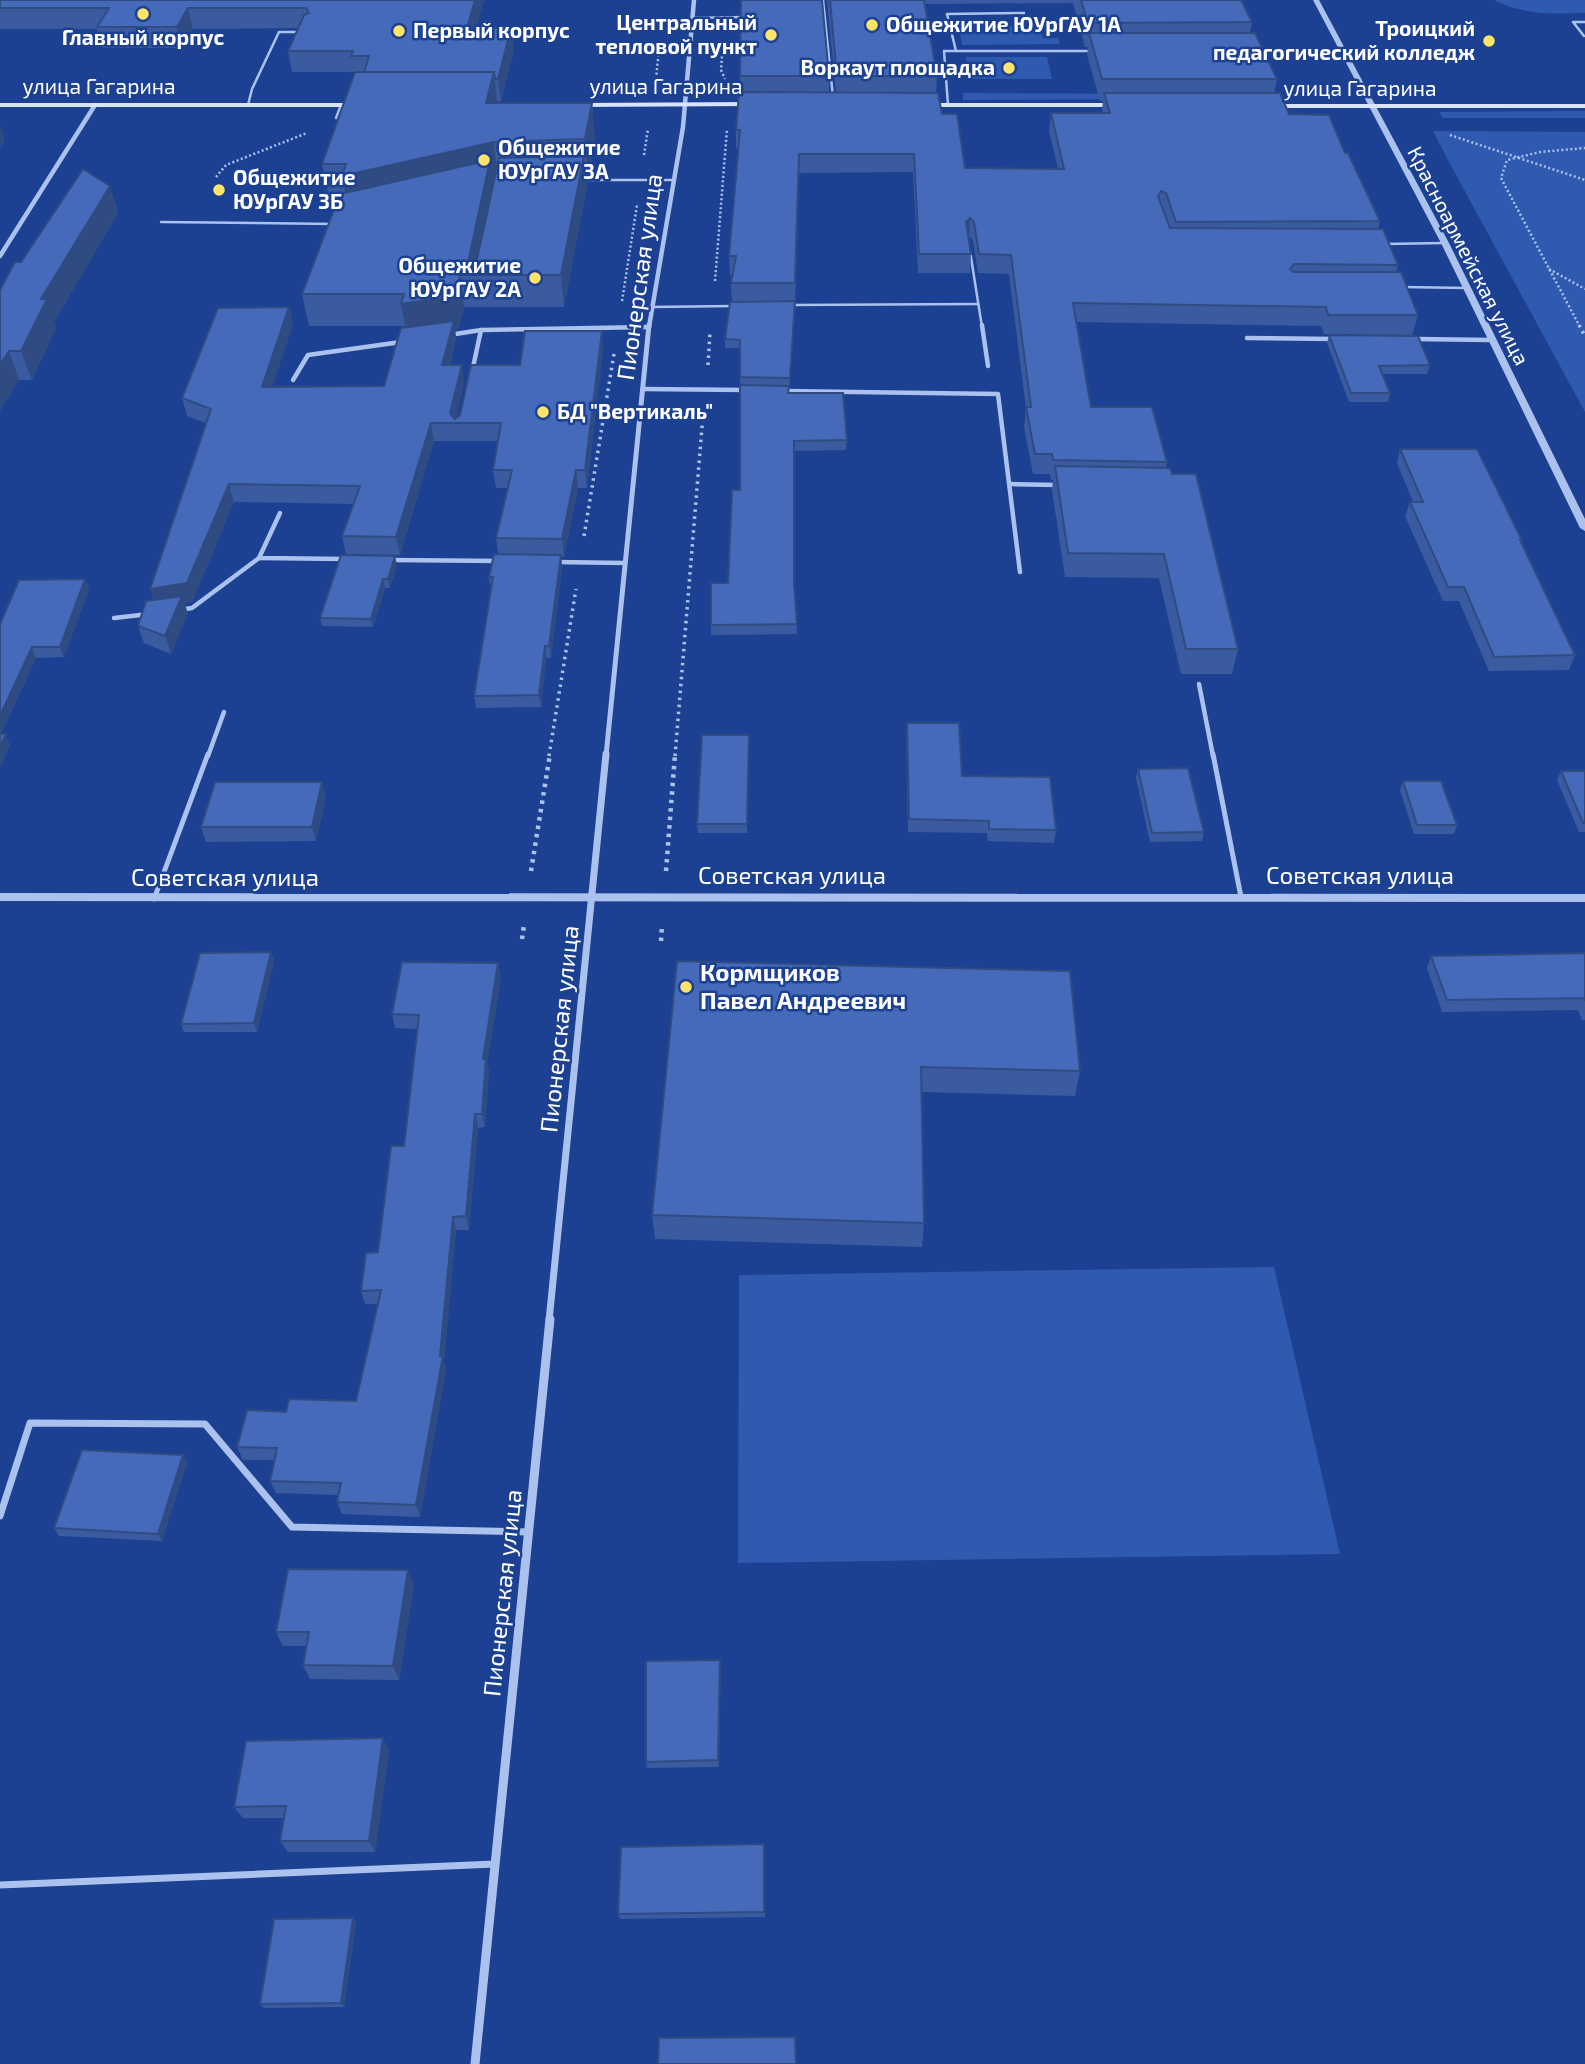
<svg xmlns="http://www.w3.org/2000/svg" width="1585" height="2064" viewBox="0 0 1585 2064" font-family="'Exo 2',sans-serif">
  <rect width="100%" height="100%" fill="#1c4192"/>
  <g fill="#2f5aaf">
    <path d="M1494,0H1585V13C1554,14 1522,15 1494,0Z"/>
    <path d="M958,20H1004L1005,26H1029L1030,32H1041L1043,38H1058L1060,44L962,45Z"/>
    <path d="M966,57H1047L1052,79H970Z"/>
    <path d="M963,93L1160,94L1127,99L963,100Z"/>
    <path d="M1585,111V118H1443L1439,112Z"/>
    <path d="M1433,131L1585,132V412L1449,162Z"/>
    <path d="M1274,1267L1340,1554L738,1563L739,1275Z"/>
  </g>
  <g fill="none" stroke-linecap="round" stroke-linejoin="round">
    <g stroke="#acc2ee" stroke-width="2.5" stroke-dasharray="2 2.5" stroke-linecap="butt">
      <path d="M723,43L721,70L725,79"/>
      <path d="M656,79L660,39"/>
      <path d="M1450,135L1585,180"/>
      <path d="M644,155L648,129"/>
      <path d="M216,177L226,165L307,133"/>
      <path d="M1549,269L1585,289"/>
      <path d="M715,281L727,129"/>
      <path d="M622,301L637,205"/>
      <path d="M1580,327L1501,178L1507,160L1540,152L1585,148"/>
    </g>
    <g stroke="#acc2ee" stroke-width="3.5" stroke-dasharray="2.5 4.5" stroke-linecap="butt">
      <path d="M1579,325L1585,336"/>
      <path d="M708,365L710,332"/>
      <path d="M584,536L614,354"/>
      <path d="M549,756L576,589"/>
      <path d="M675,756L703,415"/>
    </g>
    <g stroke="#acc2ee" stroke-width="4.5" stroke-dasharray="3.5 5" stroke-linecap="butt">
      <path d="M531,871L550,754"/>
      <path d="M666,871L675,754"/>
      <path d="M522,939L524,925"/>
      <path d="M661,941L662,925"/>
    </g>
    <g stroke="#acc2ee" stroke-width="2.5">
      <path d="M823,0L833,97"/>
      <path d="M692,18L745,17"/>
      <path d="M1584,36L1573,22H1585"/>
      <path d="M956,51L947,14L1024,13"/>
      <path d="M1257,51L1343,50"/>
      <path d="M248,105L252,89L279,32H302"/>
      <path d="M948,105L944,51H1093"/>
      <path d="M336,118L341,105"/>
      <path d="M579,180H673"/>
      <path d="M161,222L333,224"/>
      <path d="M1384,244L1445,243"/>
      <path d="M970,251L982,327"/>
      <path d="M1401,287L1468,288"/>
      <path d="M790,305L978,304"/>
      <path d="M651,307L735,306"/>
    </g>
    <g stroke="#acc2ee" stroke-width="4.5">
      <path d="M982,325L988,366"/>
      <path d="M449,335L481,330L649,327"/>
      <path d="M1247,338L1335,339"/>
      <path d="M1415,339L1490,340"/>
      <path d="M472,372L481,330"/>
      <path d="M293,380L308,355L401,342"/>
      <path d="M643,389L745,390"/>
      <path d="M782,391L998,394L1020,572"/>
      <path d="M1009,484L1058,485"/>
      <path d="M280,513L259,558L346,559"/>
      <path d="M391,560L500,561"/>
      <path d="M555,562L625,563"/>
      <path d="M179,610L192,608L259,558"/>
      <path d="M114,618L149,614"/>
      <path d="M1199,684L1213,756"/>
      <path d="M208,756L224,712"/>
    </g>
    <g stroke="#acc2ee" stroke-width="5">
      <path d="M1213,754L1241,897"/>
      <path d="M154,899L208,754"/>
    </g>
    <g stroke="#acc2ee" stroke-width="7">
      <path d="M0,1516L30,1423L205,1424L292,1527L529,1532"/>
      <path d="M0,1885L495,1864"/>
    </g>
    <g stroke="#acc2ee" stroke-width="4.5">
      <path d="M0,256L95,105"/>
      <path d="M649,327L683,127L694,0"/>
    </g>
    <path stroke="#acc2ee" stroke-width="5" d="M606,756L649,325"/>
    <path stroke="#acc2ee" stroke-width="7" d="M549,1321L606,754"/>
    <path stroke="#acc2ee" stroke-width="9" d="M475,2064L550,1319"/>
    <g fill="#acc2ee" fill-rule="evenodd">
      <path d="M1313,0H1319L1449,243L1585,519V531L1580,528L1441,243Z"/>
      <path d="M0,893L1585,894V902L0,901Z"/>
    </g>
    <g fill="#d9e4fa" fill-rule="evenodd">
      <path d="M755,102H758V106L575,107L571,105L575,103Z"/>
      <path d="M0,103H363L367,105L363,107H0Z"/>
      <path d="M922,103H1122L1126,105L1122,107H919L918,105Z"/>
      <rect x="1265" y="104" width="320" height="4"/>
    </g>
  </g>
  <g fill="#3a5b9f" fill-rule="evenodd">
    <path d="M0,0H484L476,28H511L514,49L501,101H497L498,103H592L595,142L588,178H586L587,186L564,307H464L459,328L455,329L456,338L450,365L464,383L456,418L520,365L602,331L603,348L587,488H578L564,557H561L562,567L551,658H546L541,707L476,708L474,696L491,589L489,577L498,554L496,538L508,488H496L493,470L498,441H434L400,555L346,554L342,536L354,504L234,502L192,602L184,603L188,613L171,654L144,643L138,626L153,600L206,423L187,416L182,398L289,307L293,324L272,387L384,386L406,328L405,326H309L302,294L336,203H330L322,164L354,74V72H292L288,51L298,28L193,29L182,48H102L97,29H0Z"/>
    <path d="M827,0H1241L1252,22L1250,33L1277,79L1274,93L1289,114L1345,153L1380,221L1378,229L1398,265L1396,272L1418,315L1412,335L1324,334L1321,326L1077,322L1091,407L1167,462L1166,468L1172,474L1238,649L1232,674H1181L1159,578L1065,577L1052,490L1053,480H1051L1050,474H1033L1024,427L1026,408L1009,274L978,273L973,240L969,237L971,254L970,273H918L913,172L799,173L795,310L789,393L847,440L846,450L794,451V582L797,634L711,635V625L728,583L740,490V348H725V339L732,302L731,283L733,275H730L729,256L738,148H736V130L740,92V76H829V92H836ZM1073,3L1085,47H1088L1087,55L1100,101H1103L1102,110L1103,113H1051L1049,131L1058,169L965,168L942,114L936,93L937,76L925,4Z"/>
    <path d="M110,186L118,213L54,322L56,328L32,380H19L0,411V290L21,262Z"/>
    <path d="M1329,335L1430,365L1427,374H1383L1390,393L1388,402H1349L1327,343Z"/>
    <path d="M1400,449L1522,540L1521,543L1575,655L1569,670L1489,671L1459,601H1443L1405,516L1410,502H1413L1397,463Z"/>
    <path d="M397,565L390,588H385L373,627L322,626L320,618Z"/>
    <path d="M85,579L89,589L64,657L36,658L1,734L10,745L0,767V624Z"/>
    <path d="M907,723L962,776L1056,830L1054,843L988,841L987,833L908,832L906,735Z"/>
    <path d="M749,735L747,833H698L697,824Z"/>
    <path d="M1138,769L1204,832L1202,841L1150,842L1136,778Z"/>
    <path d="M1561,771H1585V832H1579L1557,780Z"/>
    <path d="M1403,781L1457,825L1454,834H1414L1400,790Z"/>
    <path d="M326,797L316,841L206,842L201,827Z"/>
    <path d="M271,952L274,961L257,1032H184L181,1024Z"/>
    <path d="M1585,953V1020H1582L1578,1010L1442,1012L1427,968L1431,956Z"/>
    <path d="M677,961L1080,1071L1075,1096L922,1092L924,1223L922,1247L655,1239L652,1215Z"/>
    <path d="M498,963L501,977L487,1063L489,1072L485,1127L478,1128L469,1230H456L444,1362L446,1369L420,1517L342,1514L337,1502L338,1495L276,1493L270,1481L275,1460H243L237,1447L286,1412L356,1401L378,1304H365L361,1291L378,1252L404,1146L417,1029L395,1028L392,1014Z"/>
    <path d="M183,1455L187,1463L162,1541L59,1536L54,1528Z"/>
    <path d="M414,1584L399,1680L310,1679L303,1665L307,1646H283L276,1632Z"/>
    <path d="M720,1660L719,1767L647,1768L646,1762Z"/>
    <path d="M389,1751L375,1852H288L280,1841L284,1818H243L234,1807Z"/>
    <path d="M764,1844L765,1917L620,1919L618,1914Z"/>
    <path d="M353,1918L356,1924L344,2007L264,2008L260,2004Z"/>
  </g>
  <g fill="#304a82">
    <path d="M475,0H484L470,49L467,28Z"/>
    <path d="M188,8L193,29L182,48L177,27Z"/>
    <path d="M511,28L514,49L501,101L498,79Z"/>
    <path d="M494,72L498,110L486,103Z"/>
    <path d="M592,103L595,142L588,178L585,139Z"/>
    <path d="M0,124L5,140L0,148Z"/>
    <path d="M494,142L498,181L493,182L494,191L476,275L349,216L342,176Z"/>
    <path d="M584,156L587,186L564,307L561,275Z"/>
    <path d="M110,186L118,213L54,322L56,328L32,380L21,351L41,299Z"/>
    <path d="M970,218L969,237L966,222Z"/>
    <path d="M460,275L464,307L459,328L455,329L456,338L445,383L407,336L401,304Z"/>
    <path d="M289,307L293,324L266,405L262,387Z"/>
    <path d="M602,331L603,348L587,488L585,470Z"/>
    <path d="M9,351L19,380L0,411V365Z"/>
    <path d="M462,365L464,383L455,423L450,413Z"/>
    <path d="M431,423L434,441L400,555L396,537Z"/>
    <path d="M576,470L578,488L564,557L562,539Z"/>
    <path d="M229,484L234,502L192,602L184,603L188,613L171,654L150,589Z"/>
    <path d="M561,555L562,567L551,658L549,646Z"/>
    <path d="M395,556L397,565L390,588L388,579Z"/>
    <path d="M85,579L89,589L64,657L60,647Z"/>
    <path d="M383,579L385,588L373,627L371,619Z"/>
    <path d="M545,646L546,658L541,707L539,695Z"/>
    <path d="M32,647L36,658L0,736V716Z"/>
    <path d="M6,734L10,745L0,767V747Z"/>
    <path d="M322,782L326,797L316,841L312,827Z"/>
    <path d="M271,952L274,961L257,1032L254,1023Z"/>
    <path d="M498,963L501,977L487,1063L489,1072L485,1127L482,1114L483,1059Z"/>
    <path d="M475,1114L478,1128L469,1230L466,1216Z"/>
    <path d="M453,1217L456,1230L444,1362L446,1369L420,1517L416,1505L440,1356Z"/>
    <path d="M183,1455L187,1463L162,1541L158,1534Z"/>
    <path d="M408,1570L414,1584L399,1680L393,1666Z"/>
    <path d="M720,1660L721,1667L719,1767L718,1760Z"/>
    <path d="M383,1738L389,1751L375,1852L369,1841Z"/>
    <path d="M353,1918L356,1924L344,2007L341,2003Z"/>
  </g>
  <g fill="#446ab9" stroke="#304a82" stroke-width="2">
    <path d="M0,0H475L467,28H511L498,79H495L494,72H364L369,56H351L353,51H288L304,15L309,13L306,8H188L177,27H97L109,8H0Z"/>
    <path d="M741,0H822L829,76H740Z"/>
    <path d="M830,0H924L937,76H837Z"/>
    <path d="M1081,0H1241L1252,22L1088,23Z"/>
    <path d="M1089,33H1255L1277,79H1102Z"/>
    <path d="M355,72H494L486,103H592L585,139L494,142L342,176L346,164H322Z"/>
    <path d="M739,92L938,93L942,114H957L965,168L1064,169L1051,113H1110L1104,93H1280L1289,114L1329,115L1345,153H1348L1380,221L1176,222L1166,193L1161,191L1158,196L1170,228L1383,229L1398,265L1294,264L1290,269L1294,272H1401L1418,315H1328L1326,307L1073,303L1091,407H1152L1167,462L1053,460L1052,454H1035L1026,407H1031L1011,255L979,254L974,222L970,218L966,222L971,254H919L914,154H799L795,283H731L736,256H729L740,130H736Z"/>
    <path d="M584,156L561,275H460L454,296L401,304L404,294H302L340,194L490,160L468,263L472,267L476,264L499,158Z"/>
    <path d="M83,169L110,186L41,299H47L21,351H9L0,365V290L15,262H21Z"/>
    <path d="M795,301L790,378L740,377V340L725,339L730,302Z"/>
    <path d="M289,307L262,387L384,386L401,328L454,321L442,365H462L450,413L455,419L460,415L471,365H520L525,331H602L585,470H576L562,539L496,538L512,470H493L501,423H431L396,537L342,536L360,486L229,484L187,583L150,589L211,409L182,398L218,308Z"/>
    <path d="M1329,335L1418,336L1430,365L1379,366L1390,393H1351Z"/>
    <path d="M740,385L789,386L788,393H843L847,440L794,441V582L797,624L711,625V583H728L732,490H740Z"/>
    <path d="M1400,449H1477L1522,540H1520L1575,655L1494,657L1464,587H1448L1410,502H1423Z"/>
    <path d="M1055,466L1170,468L1172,474H1196L1238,649H1186L1164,554L1068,553Z"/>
    <path d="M494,554L561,555L549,646H545L539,695L474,696L493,577H489Z"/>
    <path d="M341,555L395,556L388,579H383L371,619L320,618Z"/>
    <path d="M85,579L60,647H32L0,716V624L19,580Z"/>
    <path d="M182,596L165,636L138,626L146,601Z"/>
    <path d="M907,723H959L962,776L1050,777L1056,830L989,829V821L909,819Z"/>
    <path d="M0,734H6L0,747Z"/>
    <path d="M702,735H749L747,824H697Z"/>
    <path d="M1188,768L1204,832L1152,833L1138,769Z"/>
    <path d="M1561,771H1585V823H1583Z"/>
    <path d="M1403,781H1441L1457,825H1417Z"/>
    <path d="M215,782H322L312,827H201Z"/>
    <path d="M271,952L254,1023L181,1024L200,953Z"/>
    <path d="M1585,953V1001L1584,998L1447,1000L1431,956Z"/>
    <path d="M677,961L1070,971L1080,1071L921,1067L924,1223L652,1215Z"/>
    <path d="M402,962L498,963L483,1059H486L482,1114H475L466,1216L453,1217L440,1356H443L416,1505L337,1502L341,1483L270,1481L277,1448L237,1447L247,1410L286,1412L289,1399L356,1401L381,1290L361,1291L366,1253L378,1252L391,1146H404L419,1015L392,1014Z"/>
    <path d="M82,1450L183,1455L158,1534L54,1528Z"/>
    <path d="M288,1569L408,1570L393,1666L303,1665L309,1632H276Z"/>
    <path d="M720,1660L718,1760L646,1762V1661Z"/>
    <path d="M383,1738L369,1841H280L286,1806L234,1807L246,1741Z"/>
    <path d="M764,1844V1912L618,1914L621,1847Z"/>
    <path d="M353,1918L341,2003L260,2004L274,1919Z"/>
    <path d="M795,2037L796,2064H658L659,2038Z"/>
  </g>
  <g fill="#fee56a" stroke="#1c4192" stroke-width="2.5">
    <circle cx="143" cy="14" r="7"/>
    <circle cx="872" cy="25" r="7"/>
    <circle cx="399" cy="31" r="7"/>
    <circle cx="771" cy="35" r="7"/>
    <circle cx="1489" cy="41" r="7"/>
    <circle cx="1009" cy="68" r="7"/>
    <circle cx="484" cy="160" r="7"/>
    <circle cx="219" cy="190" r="7"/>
    <circle cx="535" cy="278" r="7"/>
    <circle cx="543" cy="412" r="7"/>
    <circle cx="686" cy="987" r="7"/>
  </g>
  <g text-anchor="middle" stroke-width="5" stroke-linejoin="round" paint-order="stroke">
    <g font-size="21" font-weight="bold" fill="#fff" stroke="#1c4192" text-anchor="start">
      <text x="757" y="30" text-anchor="end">Центральный<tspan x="757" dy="24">тепловой пункт</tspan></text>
      <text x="886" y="32">Общежитие ЮУрГАУ 1А</text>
      <text x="1475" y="36" text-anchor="end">Троицкий<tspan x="1475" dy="24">педагогический колледж</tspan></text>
      <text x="413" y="38">Первый корпус</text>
      <text x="143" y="45" text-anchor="middle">Главный корпус</text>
      <text x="995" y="75" text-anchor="end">Воркаут площадка</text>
      <text x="498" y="155">Общежитие<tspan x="498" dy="24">ЮУрГАУ 3А</tspan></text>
      <text x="233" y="185">Общежитие<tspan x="233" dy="24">ЮУрГАУ 3Б</tspan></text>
      <text x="521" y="273" text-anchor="end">Общежитие<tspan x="521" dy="24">ЮУрГАУ 2А</tspan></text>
      <text x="557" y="419">БД "Вертикаль"</text>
    </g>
    <g font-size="21" fill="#fff" stroke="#1c4192">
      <text x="99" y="94">улица Гагарина</text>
      <text x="666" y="94">улица Гагарина</text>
      <text x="1360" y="96">улица Гагарина</text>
      <text transform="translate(1468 256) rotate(63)" y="7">Красноармейская улица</text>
    </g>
    <g font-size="24" fill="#fff" stroke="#1c4192">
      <text transform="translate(640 277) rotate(-82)" y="8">Пионерская улица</text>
      <text x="792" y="884">Советская улица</text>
      <text x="1360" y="884">Советская улица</text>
      <text x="225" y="886">Советская улица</text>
      <text transform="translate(560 1029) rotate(-84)" y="8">Пионерская улица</text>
      <text transform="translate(503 1593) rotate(-84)" y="8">Пионерская улица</text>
    </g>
    <g font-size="24" font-weight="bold" fill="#fff" stroke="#1c4192" text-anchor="start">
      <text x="700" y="981">Кормщиков<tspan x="700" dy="28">Павел Андреевич</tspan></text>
    </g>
  </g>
</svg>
